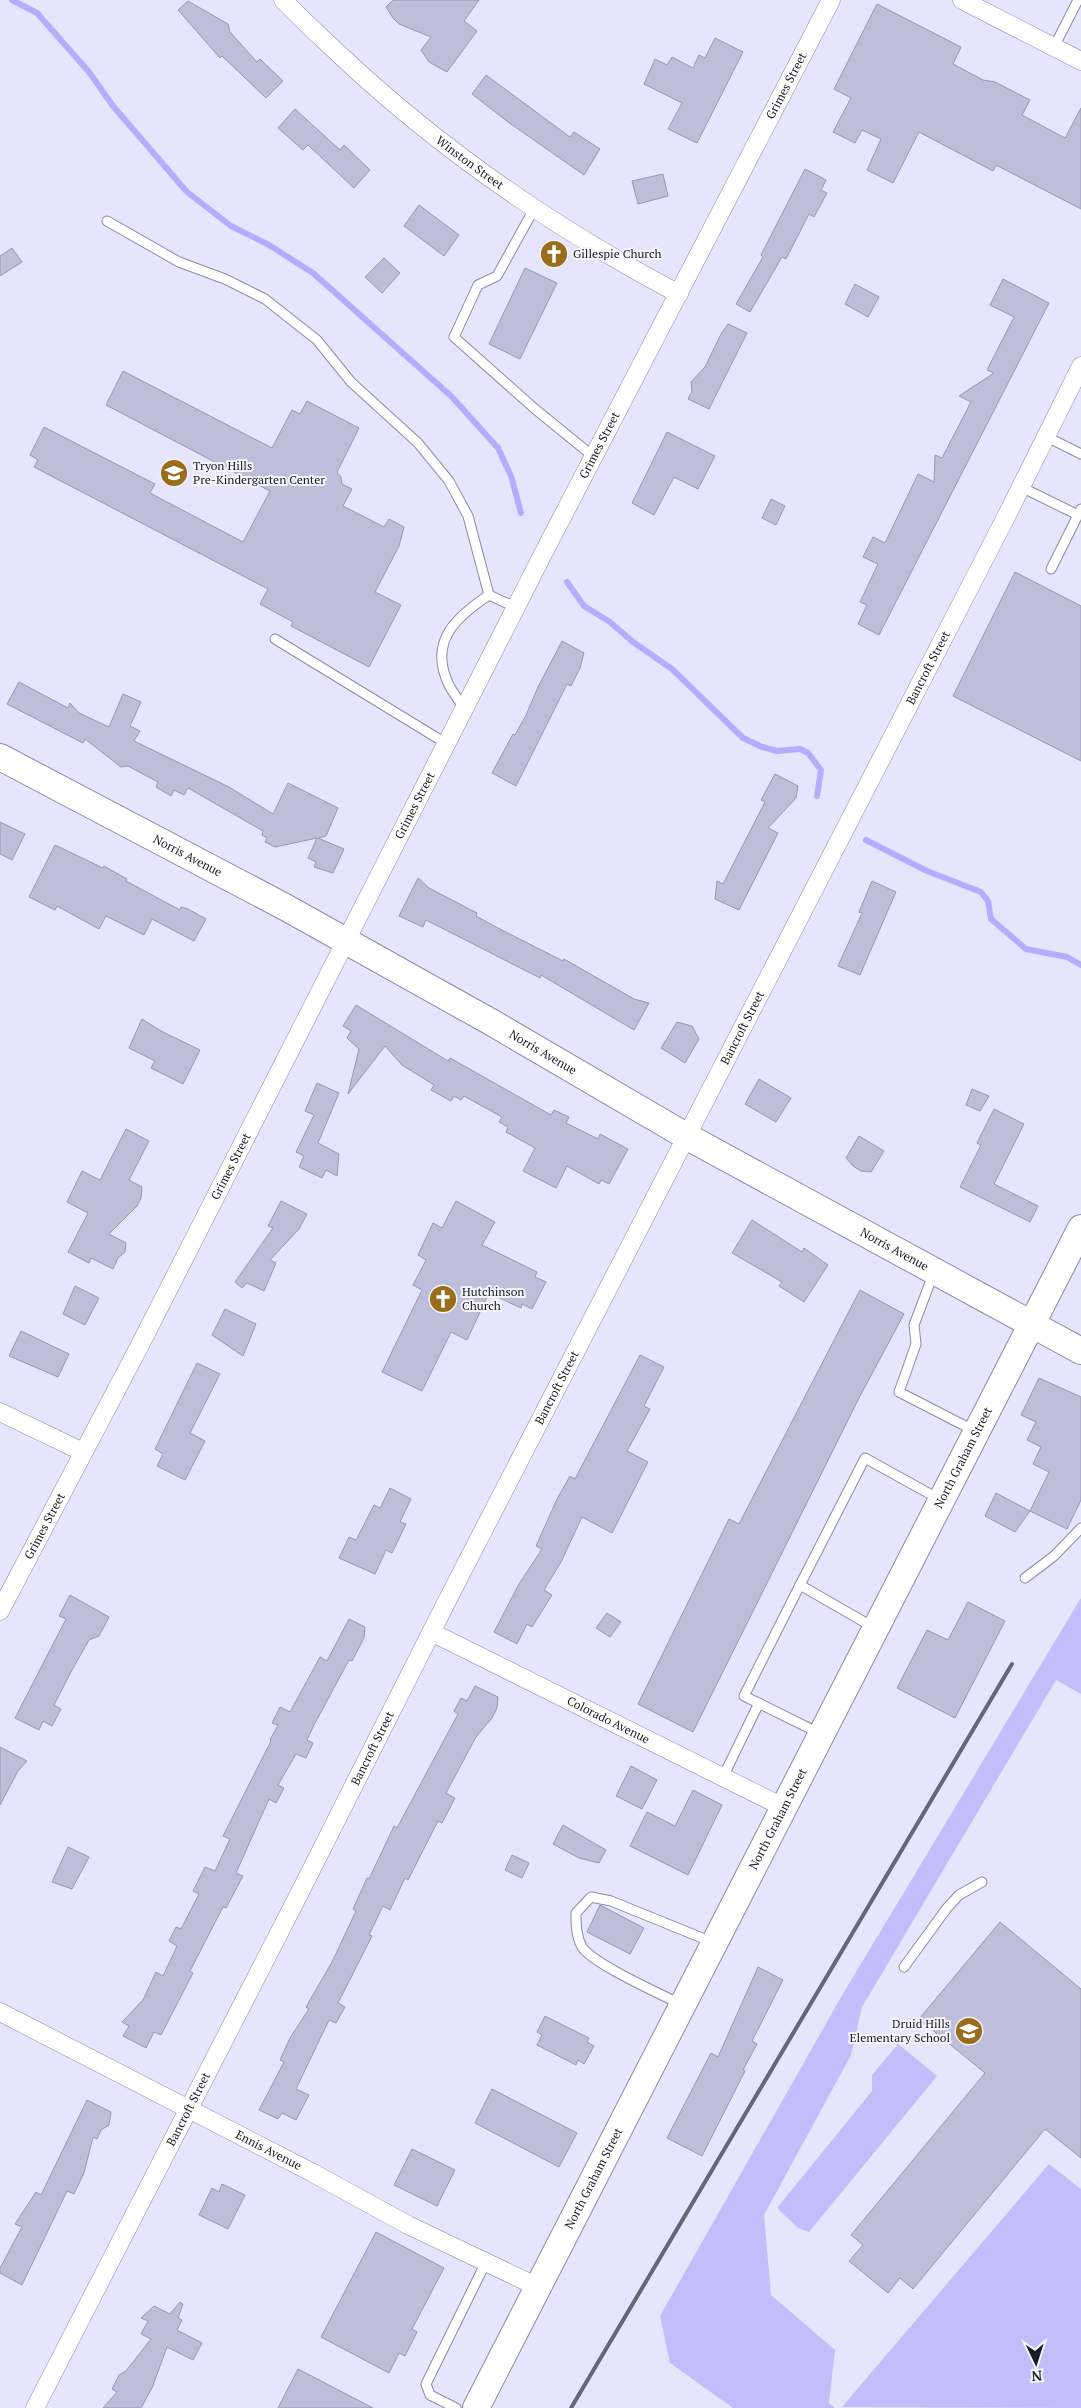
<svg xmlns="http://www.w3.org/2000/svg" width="1081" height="2408" viewBox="0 0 1081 2408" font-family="'PT Serif',serif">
  <rect width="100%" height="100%" fill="#e6e5fd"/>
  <g fill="#c3befb">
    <path d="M1081,1598V1694L1056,1680L862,2007L851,2055L764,2215L771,2295L835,2350L829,2403L835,2408H733L670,2363L660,2316L844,1992Z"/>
    <path d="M898,2044L937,2076L809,2232L798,2228L777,2208L872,2091V2075Z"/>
    <path d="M1049,2164L1081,2189V2408L842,2407Z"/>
  </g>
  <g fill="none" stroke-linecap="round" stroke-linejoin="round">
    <g stroke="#b4acfd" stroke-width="6">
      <path d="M12,0L37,13L89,72L113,106L187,192L231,226L269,245L313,273L451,396L498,448L511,476L521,513"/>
      <path d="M567,582L584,606L610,622L633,642L672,669L743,738L762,747L777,751L800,749L808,753L821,770L817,796"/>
      <path d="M866,840L927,871L981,892L988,901L991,919L1026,949L1067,957L1081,965"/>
    </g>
  </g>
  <g fill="#bebdda" stroke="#9998b4">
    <path d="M393,0H479L464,21L477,31L447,72L429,62L421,50L431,37L399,24L393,18L386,7Z"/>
    <path d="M188,1L228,24L230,32L257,62L260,59L283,81L266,98L222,56L220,58L178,10Z"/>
    <path d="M877,4L961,47L953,64L983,80L995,82L1030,100L1022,115L1065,138L1081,108V209L996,165L993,171L919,132L893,183L867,170L881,139L862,130L855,143L833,132L851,98L834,89Z"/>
    <path d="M715,38L743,52L697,143L668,129L682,103L644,84L655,59L667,65L672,57L693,68L699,55L705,58Z"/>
    <path d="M486,75L570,137L574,132L600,149L584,175L508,122L472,94Z"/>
    <path d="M295,109L340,150L344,145L370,170L354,188L308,145L303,150L278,128Z"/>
    <path d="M805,169L826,180L821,190L827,193L814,217L809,214L786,259L782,257L750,312L736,304L763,257L761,255Z"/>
    <path d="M663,174L668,196L638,204L632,181Z"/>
    <path d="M419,205L459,235L444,256L404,226Z"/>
    <path d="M12,248L22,262L0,276V256Z"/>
    <path d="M384,258L400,273L382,293L365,277Z"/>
    <path d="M525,268L557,283L520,359L489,344Z"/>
    <path d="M1003,279L1049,303L879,635L858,624L867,605L860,602L878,564L863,557L873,537L885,543L918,474L934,482L935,455L942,458L971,402L959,396L994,373L987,370L1014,317L990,305Z"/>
    <path d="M855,284L879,297L868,317L845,304Z"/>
    <path d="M728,324L747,333L709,409L688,399L692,391L691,382L705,367L721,334Z"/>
    <path d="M123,371L272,448L292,410L300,414L307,401L359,428L337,472L341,477L342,484L352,489L343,506L384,527L389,519L404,527L399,546L375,592L401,605L369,667L291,626L293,622L260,604L268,589L34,467L38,460L30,455L44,427L155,484L150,493L243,542L270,491L106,405Z"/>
    <path d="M667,432L715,456L698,489L674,477L654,515L632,503Z"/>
    <path d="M771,499L785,506L776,525L762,518Z"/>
    <path d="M1015,572L1081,606V761L953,696Z"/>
    <path d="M562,641L584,653L580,668L571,686L567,684L516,786L492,773L513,734L515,735L526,715L538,687Z"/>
    <path d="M19,682L68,708L70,703L79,713L109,727L123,694L141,702L130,726L140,731L134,741L229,787L273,814L288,783L338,808L326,836L318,838L344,849L333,873L314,867L316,862L308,858L317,838L275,847L265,842L267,838L262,835L263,831L188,788L184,795L174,790L171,796L156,787L158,782L128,766L121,767L85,739L83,743L7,704Z"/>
    <path d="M775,774L798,786L796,798L768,828L778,833L739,910L715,899L717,881L723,884L765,802L761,800Z"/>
    <path d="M0,822L25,834L12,860L0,854Z"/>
    <path d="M55,845L103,868L104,866L127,879L126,881L180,910L181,907L188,909L206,919L194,941L152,919L144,935L106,916L99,929L57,906L55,910L29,897Z"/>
    <path d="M418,878L429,888L477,913L476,916L496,927L563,961L564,959L634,999L649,1003L634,1030L541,975L540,978L426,920L423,927L399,916Z"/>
    <path d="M872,881L896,892L860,975L838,966L862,913L859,912Z"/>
    <path d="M356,1005L448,1061L450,1058L551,1115L554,1110L569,1117L566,1123L598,1139L600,1134L628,1149L609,1184L601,1180L599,1184L567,1166L556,1188L523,1171L535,1148L506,1132L508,1127L499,1122L502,1117L464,1096L461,1100L454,1096L451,1101L431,1090L434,1085L402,1065L385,1046L348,1094L359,1049L347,1038L351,1031L343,1026Z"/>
    <path d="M142,1019L161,1031L200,1050L183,1084L151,1068L155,1061L129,1048Z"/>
    <path d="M677,1022L692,1026L699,1039L685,1063L661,1048Z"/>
    <path d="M759,1079L791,1098L776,1122L745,1104Z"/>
    <path d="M317,1083L339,1093L318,1143L339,1154L337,1176L326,1170L322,1178L299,1167L304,1156L296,1152L314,1115L305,1111Z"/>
    <path d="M972,1089L989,1096L980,1111L966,1105Z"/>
    <path d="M994,1109L1024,1124L994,1184L1038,1206L1030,1222L960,1187L981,1145L977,1143Z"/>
    <path d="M126,1129L149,1141L129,1180L142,1187L141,1198L137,1206L109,1234L126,1243L125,1252L118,1258L113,1269L91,1258L89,1263L68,1252L88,1213L67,1202L82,1171L100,1180Z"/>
    <path d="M859,1136L884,1151L871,1172L861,1171L853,1166L846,1158Z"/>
    <path d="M281,1201L307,1214L299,1229L270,1260L276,1263L264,1291L247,1283L242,1288L235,1282L273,1228L268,1226Z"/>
    <path d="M456,1201L495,1222L482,1245L537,1272L535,1277L546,1282L532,1309L522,1304L521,1308L489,1293L467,1340L451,1332L422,1391L382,1372L422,1290L413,1285L426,1260L418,1255L433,1223L442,1228Z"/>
    <path d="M752,1220L802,1252L804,1248L828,1265L804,1302L779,1286L782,1282L732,1253Z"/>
    <path d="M75,1286L99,1298L85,1325L63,1314Z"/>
    <path d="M860,1290L904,1314L859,1398L693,1732L638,1704L729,1519L739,1524Z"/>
    <path d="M225,1309L256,1324L243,1356L212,1335Z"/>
    <path d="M21,1331L69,1354L58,1377L9,1356Z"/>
    <path d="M640,1355L664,1367L644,1406L650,1409L627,1451L648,1462L612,1533L582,1517L561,1562L544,1590L552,1595L532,1627L527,1624L517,1644L494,1632L519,1584L542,1549L536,1546L557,1499L570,1476L575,1479Z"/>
    <path d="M197,1363L220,1374L190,1433L205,1441L185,1480L157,1466L163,1454L155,1449Z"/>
    <path d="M1039,1378L1081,1397V1500L1067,1529L1030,1511L1049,1472L1033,1464L1041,1447L1027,1440L1036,1422L1021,1415Z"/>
    <path d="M390,1488L411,1499L400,1522L406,1524L392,1553L386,1550L375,1574L339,1558L349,1537L356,1540L374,1505L380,1508Z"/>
    <path d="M996,1493L1030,1511L1015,1532L985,1516Z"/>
    <path d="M70,1595L109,1617L99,1636L89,1640L72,1670L54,1705L61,1709L52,1726L43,1721L39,1730L15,1718L66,1619L59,1616Z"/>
    <path d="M968,1602L1005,1621L955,1718L897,1688L927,1630L948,1640Z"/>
    <path d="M607,1613L621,1622L610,1637L596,1628Z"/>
    <path d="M349,1619L365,1627L364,1638L352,1661L349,1660L314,1725L307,1740L313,1743L306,1758L296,1754L278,1785L284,1788L276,1803L269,1799L236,1873L243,1876L226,1908L223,1907L190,1971L193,1973L161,2035L154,2032L146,2048L123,2036L129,2026L122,2022L143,2000L156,1972L163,1976L177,1946L169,1941L176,1927L181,1929L199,1894L193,1891L205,1867L215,1871L230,1839L223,1836L271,1741L270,1740L278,1725L272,1723L280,1707L290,1712L320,1657L327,1661Z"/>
    <path d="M475,1686L498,1697L497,1708L492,1718L476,1737L446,1793L455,1798L442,1823L438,1821L408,1880L405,1878L390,1910L383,1906L369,1935L372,1936L338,2003L345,2007L336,2023L329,2020L296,2089L309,2095L296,2120L282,2113L278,2119L259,2110L284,2062L280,2060L290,2038L309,2009L306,2007L332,1962L356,1911L353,1909L367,1878L369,1879L394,1826L397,1828L458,1714L454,1711L461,1698L467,1701Z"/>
    <path d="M0,1747L27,1761L18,1771L0,1805Z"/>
    <path d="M631,1766L657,1780L642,1809L616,1796Z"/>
    <path d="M693,1790L722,1805L688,1875L630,1846L647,1812L675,1826Z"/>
    <path d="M563,1825L606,1850L599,1863L579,1858L553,1844Z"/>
    <path d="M68,1847L89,1857L72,1889L52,1882Z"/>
    <path d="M512,1855L529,1863L522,1878L505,1870Z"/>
    <path d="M600,1905L644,1928L630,1954L587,1932Z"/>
    <path d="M1000,1922L1081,1989V2158L1045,2129L913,2289L900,2278L888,2293L849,2261L863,2245L851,2235L985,2073L919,2019Z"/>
    <path d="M758,1967L783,1980L752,2041L757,2044L743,2070L745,2071L702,2156L667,2138L711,2053L718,2057Z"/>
    <path d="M545,2016L589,2038L587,2042L594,2046L584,2064L578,2060L576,2065L537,2045L542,2035L537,2032Z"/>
    <path d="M492,2089L577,2133L559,2167L475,2123Z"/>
    <path d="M87,2100L111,2112L109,2125L101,2130L97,2139L93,2137L84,2173L74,2194L67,2191L22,2285L0,2273V2268L22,2227L15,2224L36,2192L41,2195Z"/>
    <path d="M412,2149L455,2170L437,2206L394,2185Z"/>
    <path d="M222,2184L245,2195L228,2229L199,2215L212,2188L219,2192Z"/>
    <path d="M376,2232L444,2268L412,2329L417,2332L405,2356L399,2353L389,2373L321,2337Z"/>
    <path d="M180,2302L183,2304L178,2318L182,2320L177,2330L202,2343L193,2360L167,2347L152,2388L141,2408H103L117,2392L112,2389L119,2375L126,2371L151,2339L141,2334L148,2321L141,2318L154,2306L170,2314Z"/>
    <path d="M298,2369L373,2408H278Z"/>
  </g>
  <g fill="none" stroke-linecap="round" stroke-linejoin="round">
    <defs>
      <g id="lane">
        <path d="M1054,47L1078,0"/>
        <path d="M534,209L497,276L478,285L454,337L535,409L594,457"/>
        <path d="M107,221L179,262L225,279L265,299L317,340L351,382L418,443L449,481L468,516L489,595"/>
        <path d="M1047,437L1081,454"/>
        <path d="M1021,487L1078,515"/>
        <path d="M1051,569L1081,509"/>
        <path d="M275,639L447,744"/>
        <path d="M465,709C459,701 452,692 448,683C429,641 456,617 489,595L517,608"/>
        <path d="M934,1272L914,1325L916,1344L899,1392L975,1431"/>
        <path d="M1025,1578L1054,1556L1081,1528"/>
        <path d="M800,1585L744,1696L819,1733"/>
        <path d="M873,1627L800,1585L865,1458L939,1499"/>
        <path d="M723,1777L759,1703"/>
        <path d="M904,1967L947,1908L959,1895L982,1882"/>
        <path d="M682,2005C661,1994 593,1964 582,1947C576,1936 576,1924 576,1913L591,1897L611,1901L712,1942"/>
        <path d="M456,2408L430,2395L426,2384L486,2262"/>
      </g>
      <g id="street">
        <path id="s1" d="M283,0C301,19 321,37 340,55C442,151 556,229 679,294"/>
        <path d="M962,0L1081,61"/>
        <path d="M0,1412L83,1452"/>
        <path id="s2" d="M0,1611L139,1347L545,550L831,0"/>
        <path id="s3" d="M431,1632L783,1807"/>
        <path id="s4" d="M0,2012L313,2173L408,2225L538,2287"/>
        <path id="s5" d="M35,2408L296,1900L450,1595L1007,515L1081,366"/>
      </g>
      <g id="secondary">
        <path id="s6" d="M0,757L285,907L491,1022L686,1136L1081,1351"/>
        <path id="s7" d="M476,2408L1081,1228"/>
      </g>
    </defs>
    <use href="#lane" stroke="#8d8ba6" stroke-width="11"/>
    <use href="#street" stroke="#8d8ba6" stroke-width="19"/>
    <use href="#secondary" stroke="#8d8ba6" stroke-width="28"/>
    <use href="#lane" stroke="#fff" stroke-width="9"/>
    <use href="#street" stroke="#fff" stroke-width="18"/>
    <use href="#secondary" stroke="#fff" stroke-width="26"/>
    <path stroke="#676676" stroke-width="4" d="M571,2408L1012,1664"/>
  </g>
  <defs>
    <symbol id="church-disc" viewBox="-11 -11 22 22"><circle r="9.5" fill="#996d1b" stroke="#f4f4fa"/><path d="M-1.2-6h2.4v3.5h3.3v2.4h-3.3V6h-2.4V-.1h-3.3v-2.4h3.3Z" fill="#fff"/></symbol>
    <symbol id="school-disc" viewBox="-11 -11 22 22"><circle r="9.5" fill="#996d1b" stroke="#f4f4fa"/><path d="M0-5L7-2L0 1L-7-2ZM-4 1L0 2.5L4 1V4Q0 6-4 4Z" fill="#fff"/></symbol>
  </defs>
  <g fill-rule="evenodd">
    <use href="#church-disc" x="538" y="238" width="32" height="32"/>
    <use href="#school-disc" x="158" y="457" width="32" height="32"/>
    <use href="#church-disc" x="427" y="1283" width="32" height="32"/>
    <use href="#school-disc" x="953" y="2015" width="32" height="32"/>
  </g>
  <g text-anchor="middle" stroke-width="4" stroke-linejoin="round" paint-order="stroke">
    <g font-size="12" fill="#1b1a25" stroke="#f4f4fa">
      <text dy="4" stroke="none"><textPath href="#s2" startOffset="1716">Grimes Street</textPath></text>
      <text dy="4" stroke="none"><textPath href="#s1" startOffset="248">Winston Street</textPath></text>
      <text dy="4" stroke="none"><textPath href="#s2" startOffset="1311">Grimes Street</textPath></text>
      <text dy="4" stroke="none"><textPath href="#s5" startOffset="1956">Bancroft Street</textPath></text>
      <text dy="4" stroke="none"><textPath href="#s2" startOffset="906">Grimes Street</textPath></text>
      <text dy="4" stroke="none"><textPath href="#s6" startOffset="212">Norris Avenue</textPath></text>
      <text dy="4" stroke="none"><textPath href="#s5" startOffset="1551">Bancroft Street</textPath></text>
      <text dy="4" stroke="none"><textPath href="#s6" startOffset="618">Norris Avenue</textPath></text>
      <text dy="4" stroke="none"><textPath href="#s2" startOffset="501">Grimes Street</textPath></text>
      <text dy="4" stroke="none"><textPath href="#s6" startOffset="1021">Norris Avenue</textPath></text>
      <text dy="4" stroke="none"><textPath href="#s5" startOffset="1146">Bancroft Street</textPath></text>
      <text dy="4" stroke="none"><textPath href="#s7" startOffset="1068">North Graham Street</textPath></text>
      <text dy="4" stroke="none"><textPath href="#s2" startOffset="96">Grimes Street</textPath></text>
      <text dy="4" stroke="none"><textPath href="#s3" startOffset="198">Colorado Avenue</textPath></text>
      <text dy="4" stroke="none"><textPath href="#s5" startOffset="741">Bancroft Street</textPath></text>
      <text dy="4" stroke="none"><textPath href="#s7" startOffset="662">North Graham Street</textPath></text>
      <text dy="4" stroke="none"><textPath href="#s5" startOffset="336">Bancroft Street</textPath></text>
      <text dy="4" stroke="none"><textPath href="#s4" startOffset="302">Ennis Avenue</textPath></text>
      <text dy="4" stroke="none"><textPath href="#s7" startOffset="258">North Graham Street</textPath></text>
    </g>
    <g font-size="12" fill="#1b1a25" stroke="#f4f4fa" text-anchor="start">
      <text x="573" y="258">Gillespie Church</text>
      <text x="193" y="470">Tryon Hills<tspan x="193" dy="14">Pre-Kindergarten Center</tspan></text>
      <text x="462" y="1296">Hutchinson<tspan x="462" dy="14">Church</tspan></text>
      <text x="950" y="2028" text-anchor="end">Druid Hills<tspan x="950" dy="14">Elementary School</tspan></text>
    </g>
  </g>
  <g transform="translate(1036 2363) rotate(176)" stroke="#f4f4fa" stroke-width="4" paint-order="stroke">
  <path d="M0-4L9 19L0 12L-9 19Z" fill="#1b1a25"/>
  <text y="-8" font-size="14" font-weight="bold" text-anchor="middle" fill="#1b1a25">N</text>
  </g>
</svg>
